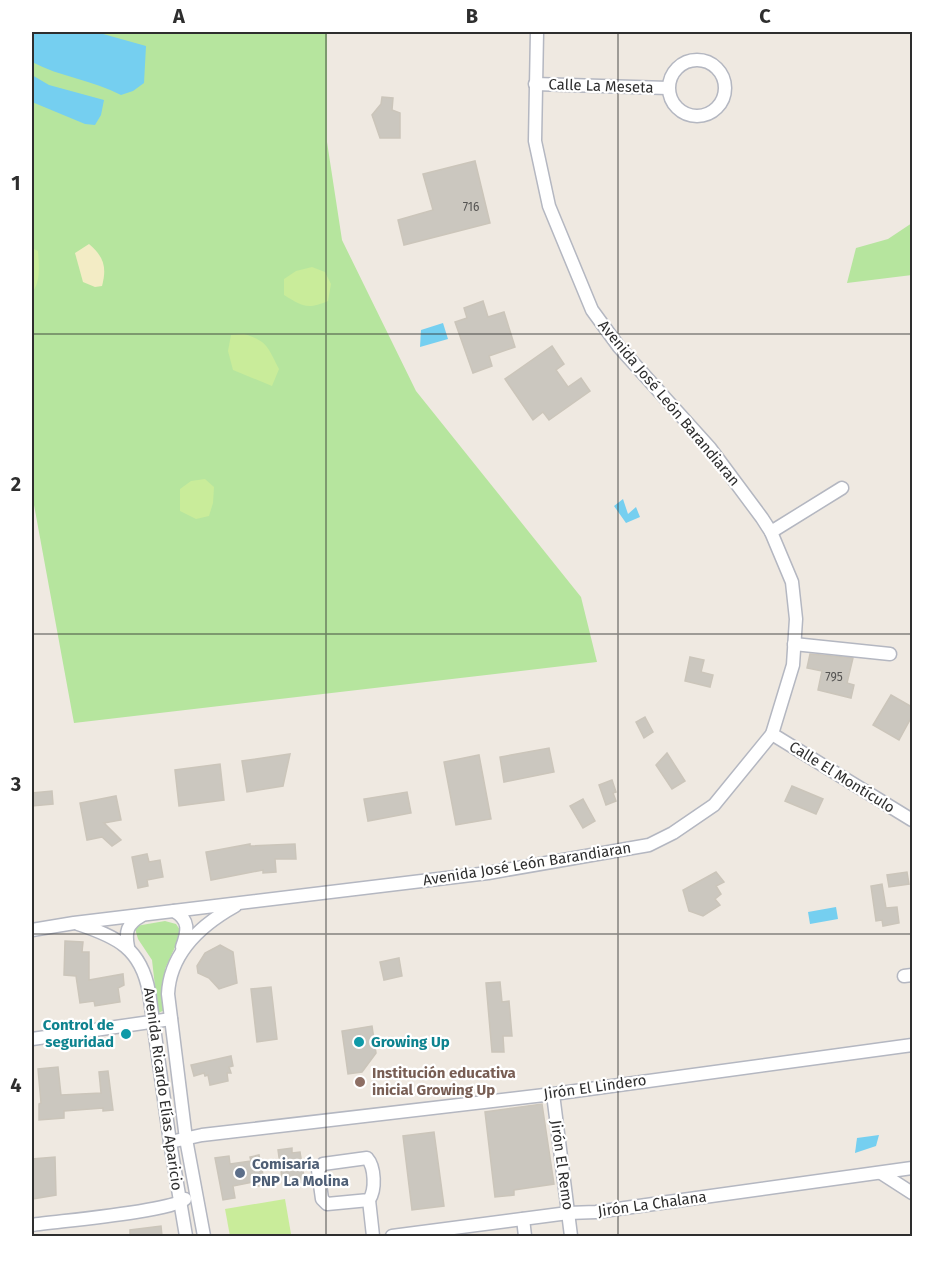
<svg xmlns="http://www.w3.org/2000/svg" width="944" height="1268" viewBox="0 0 944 1268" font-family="'Fira Sans',sans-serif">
  <rect width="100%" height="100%" fill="#efe9e1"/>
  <g fill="#b6e59e">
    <path d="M32,32H327V142L342,240L416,391L581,597L597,662L74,723L32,494Z"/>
    <path d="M912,223V275L847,283L856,248L888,239Z"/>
    <path d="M165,921L176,924L180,930L176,945L165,969V1010L158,1013L152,960L138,939L136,932V926Z"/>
  </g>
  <path fill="#f3ecc5" d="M89,244C104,257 107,267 102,286L95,287L83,282L75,253Z"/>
  <g fill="#c9ec9a">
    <path d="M32,248L38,251C39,266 41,281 32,293Z"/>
    <path d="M312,267L325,272L331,284L328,301C307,310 302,306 284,295V279L296,271Z"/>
    <path d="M244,334C268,341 268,348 279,369L272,386L233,370L228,351L231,335Z"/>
    <path d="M205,479L214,487L213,503L209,516L196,519L180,511V489L191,481Z"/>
    <path d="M285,1199L291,1234L276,1236H230L225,1209Z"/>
  </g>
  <g fill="#75cff0">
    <path d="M32,32H96L146,46L144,83L133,91L121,95C93,80 60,77 32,62Z"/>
    <path d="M32,75L49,85L104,100L101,115L95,125L85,124L32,102Z"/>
    <path d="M443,323L448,339L420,347L421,330Z"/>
    <path d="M623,499L628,514L636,507L640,517L626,523L614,506Z"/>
    <path d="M836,907L838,919L810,924L808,912Z"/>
    <path d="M879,1135L876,1146L855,1153L857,1138Z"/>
  </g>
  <g fill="#cbc7bf" stroke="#cbc5ba" stroke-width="1.5">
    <path d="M382,97L393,98L392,110L400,113V138H380L372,115L381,104Z"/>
    <path d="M475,161L490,223L404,245L398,220L433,210L423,174Z"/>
    <path d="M483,301L488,317L504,312L515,347L489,356L492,366L473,373L455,322L467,318L464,308Z"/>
    <path d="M552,346L564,364L556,370L568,387L581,378L590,391L549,420L543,412L533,420L505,379Z"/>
    <path d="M810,654L853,658L847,683L854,685L851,698L818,690L822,671L807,668Z"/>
    <path d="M690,657L704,660L701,672L713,675L710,687L685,681Z"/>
    <path d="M891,695L912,707V716L899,740L873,725Z"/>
    <path d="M645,717L653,732L644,738L636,722Z"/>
    <path d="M549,748L554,772L504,782L500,757Z"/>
    <path d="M667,753L685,781L672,789L656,765Z"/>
    <path d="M290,754L283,786L247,792L242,761Z"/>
    <path d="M479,755L491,819L456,825L444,762Z"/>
    <path d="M220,764L224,800L179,806L175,770Z"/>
    <path d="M612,780L616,792L613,793L616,801L606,805L599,785Z"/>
    <path d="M792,786L823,799L816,814L785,801Z"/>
    <path d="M52,791L53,804L32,806V793Z"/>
    <path d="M407,792L411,813L368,821L364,799Z"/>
    <path d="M116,796L121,820L104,823L121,840L112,846L102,837L87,840L80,803Z"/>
    <path d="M583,799L595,821L583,828L570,806Z"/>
    <path d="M250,844V846L295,844L296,859H275L276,872L263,873V870L211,880L206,852Z"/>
    <path d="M147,854L149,862L160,860L163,877L147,880L148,886L138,888L132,857Z"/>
    <path d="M716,872L724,882L716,886L721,894L715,899L720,905L703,916L689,911L683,890Z"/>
    <path d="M907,872L909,884L889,887L887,875Z"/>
    <path d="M882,884L886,908L897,907L899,923L883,926L882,920L876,921L871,886Z"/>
    <path d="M65,941L83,942L82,952H89V980L123,974L124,985L118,988L120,1002L95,1006L94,1001L80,1003L76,976L64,975Z"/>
    <path d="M220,945L233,952L237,983L219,989L209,978L198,973L197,966L205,953Z"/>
    <path d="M399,958L402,976L384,980L380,962Z"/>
    <path d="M500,982L502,1002L509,1001L512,1036H503L504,1052H492L486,983Z"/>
    <path d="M271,987L277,1039L257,1042L251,989Z"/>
    <path d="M372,1026L376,1053L362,1072L348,1074L342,1031Z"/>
    <path d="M231,1056L233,1066L229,1067L231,1073H227L228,1081L210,1085L208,1075L205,1076L204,1073L194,1076L191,1065Z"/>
    <path d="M58,1067L61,1095L101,1093L99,1072L108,1071L113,1110L103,1111V1108L64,1111V1118L39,1120V1104L41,1103L38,1069Z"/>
    <path d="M542,1104L554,1184L514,1190V1195L495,1197L485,1112Z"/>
    <path d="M434,1132L444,1206L412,1210L403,1136Z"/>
    <path d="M292,1148V1153L300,1152L305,1183L283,1186L278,1150Z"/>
    <path d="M259,1155L265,1185L253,1187V1182L233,1186L235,1198L223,1200L215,1158L229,1156L230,1164L251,1161L250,1157Z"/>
    <path d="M55,1157L56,1195L32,1199V1159Z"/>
    <path d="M161,1226L162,1236H130V1230Z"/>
  </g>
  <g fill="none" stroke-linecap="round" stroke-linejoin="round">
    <defs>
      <g id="minor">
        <circle cx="697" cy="88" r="28"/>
        <path d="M535,84L668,88"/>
        <path d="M771,532L842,488"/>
        <path d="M794,644L890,654"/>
        <path d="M772,734L912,820"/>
        <path d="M174,911C190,920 188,931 182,947"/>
        <path d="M78,924C117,937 141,948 149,992L170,1142L186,1236"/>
        <path d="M32,930L74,923L488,873L649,845L673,833L714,805L772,734L793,665L796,619L792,582L771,532L762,518L710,448L619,347L592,310L549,206L535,141L537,32"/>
        <path d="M128,947C125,932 127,924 141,916"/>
        <path d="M904,976L912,975"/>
        <path d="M32,1039L171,1019"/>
        <path d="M553,1094L571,1236"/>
        <path d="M170,1142L202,1135L553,1094L912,1045"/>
        <path d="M367,1158C375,1167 376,1190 369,1200L327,1204L322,1199L318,1170L323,1164Z"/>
        <path d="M881,1173L912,1193"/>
        <path d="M369,1200L373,1236"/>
        <path d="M523,1219L525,1236"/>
        <path d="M32,1225C58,1221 170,1212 185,1199"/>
        <path d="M204,1236L186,1139L168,994C170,953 201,925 235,906"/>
        <path d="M392,1236L568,1213L596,1212L912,1168"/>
      </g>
    </defs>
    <use href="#minor" stroke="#b4b7c1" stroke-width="15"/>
    <use href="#minor" stroke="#fff" stroke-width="12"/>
  </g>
  <path fill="none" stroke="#2e2e2e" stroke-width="1.5" stroke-opacity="0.55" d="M326,32V1236M618,32V1236M32,334H912M32,634H912M32,934H912"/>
  <g fill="#0f9aa8" stroke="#fff" stroke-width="2">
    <circle cx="126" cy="1034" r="6"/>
    <circle cx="359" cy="1042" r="6"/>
  </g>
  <circle fill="#8d6e63" stroke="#fff" stroke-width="2" cx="360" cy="1082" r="6"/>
  <circle fill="#5c6f8a" stroke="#fff" stroke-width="2" cx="240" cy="1173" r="6"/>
  <g text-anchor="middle" stroke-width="4.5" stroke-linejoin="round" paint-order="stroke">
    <g font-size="12" fill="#555452">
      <text x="471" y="211">716</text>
      <text x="834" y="681">795</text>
    </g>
    <g font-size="15" fill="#2e2e2e" stroke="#fff">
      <text transform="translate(601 86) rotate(2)" y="5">Calle La Meseta</text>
      <text transform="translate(669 403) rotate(50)" y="5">Avenida José León Barandiaran</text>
      <text transform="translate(842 777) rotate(32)" y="5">Calle El Montículo</text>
      <text transform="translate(527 864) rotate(-9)" y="5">Avenida José León Barandiaran</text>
      <text transform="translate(595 1087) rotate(-8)" y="5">Jirón El Lindero</text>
      <text transform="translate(163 1089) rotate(82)" y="5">Avenida Ricardo Elías Aparicio</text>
      <text transform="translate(562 1165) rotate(82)" y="5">Jirón El Remo</text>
      <text transform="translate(652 1204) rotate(-8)" y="5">Jirón La Chalana</text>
    </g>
    <g font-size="15" font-weight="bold" fill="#0d838f" stroke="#fff" text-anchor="end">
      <text x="114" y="1030">Control de<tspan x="114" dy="17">seguridad</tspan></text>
      <text x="371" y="1047" text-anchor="start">Growing Up</text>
    </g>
    <g font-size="15" font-weight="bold" fill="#785e54" stroke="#fff" text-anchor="start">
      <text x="372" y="1078">Institución educativa<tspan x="372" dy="17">inicial Growing Up</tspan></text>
    </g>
    <g font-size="15" font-weight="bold" fill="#4e5e75" stroke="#fff" text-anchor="start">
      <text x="252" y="1169">Comisaría<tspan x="252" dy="17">PNP La Molina</tspan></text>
    </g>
  </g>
  <rect width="944" height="1268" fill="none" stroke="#ffffff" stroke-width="66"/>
  <rect x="33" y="33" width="878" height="1202" fill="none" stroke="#2e2e2e" stroke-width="2"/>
  <g font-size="20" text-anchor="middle" font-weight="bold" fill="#2e2e2e">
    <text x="179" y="23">A</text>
    <text x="472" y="23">B</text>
    <text x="765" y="23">C</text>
    <text x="16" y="190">1</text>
    <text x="16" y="491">2</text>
    <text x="16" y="791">3</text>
    <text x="16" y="1092">4</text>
  </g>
</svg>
